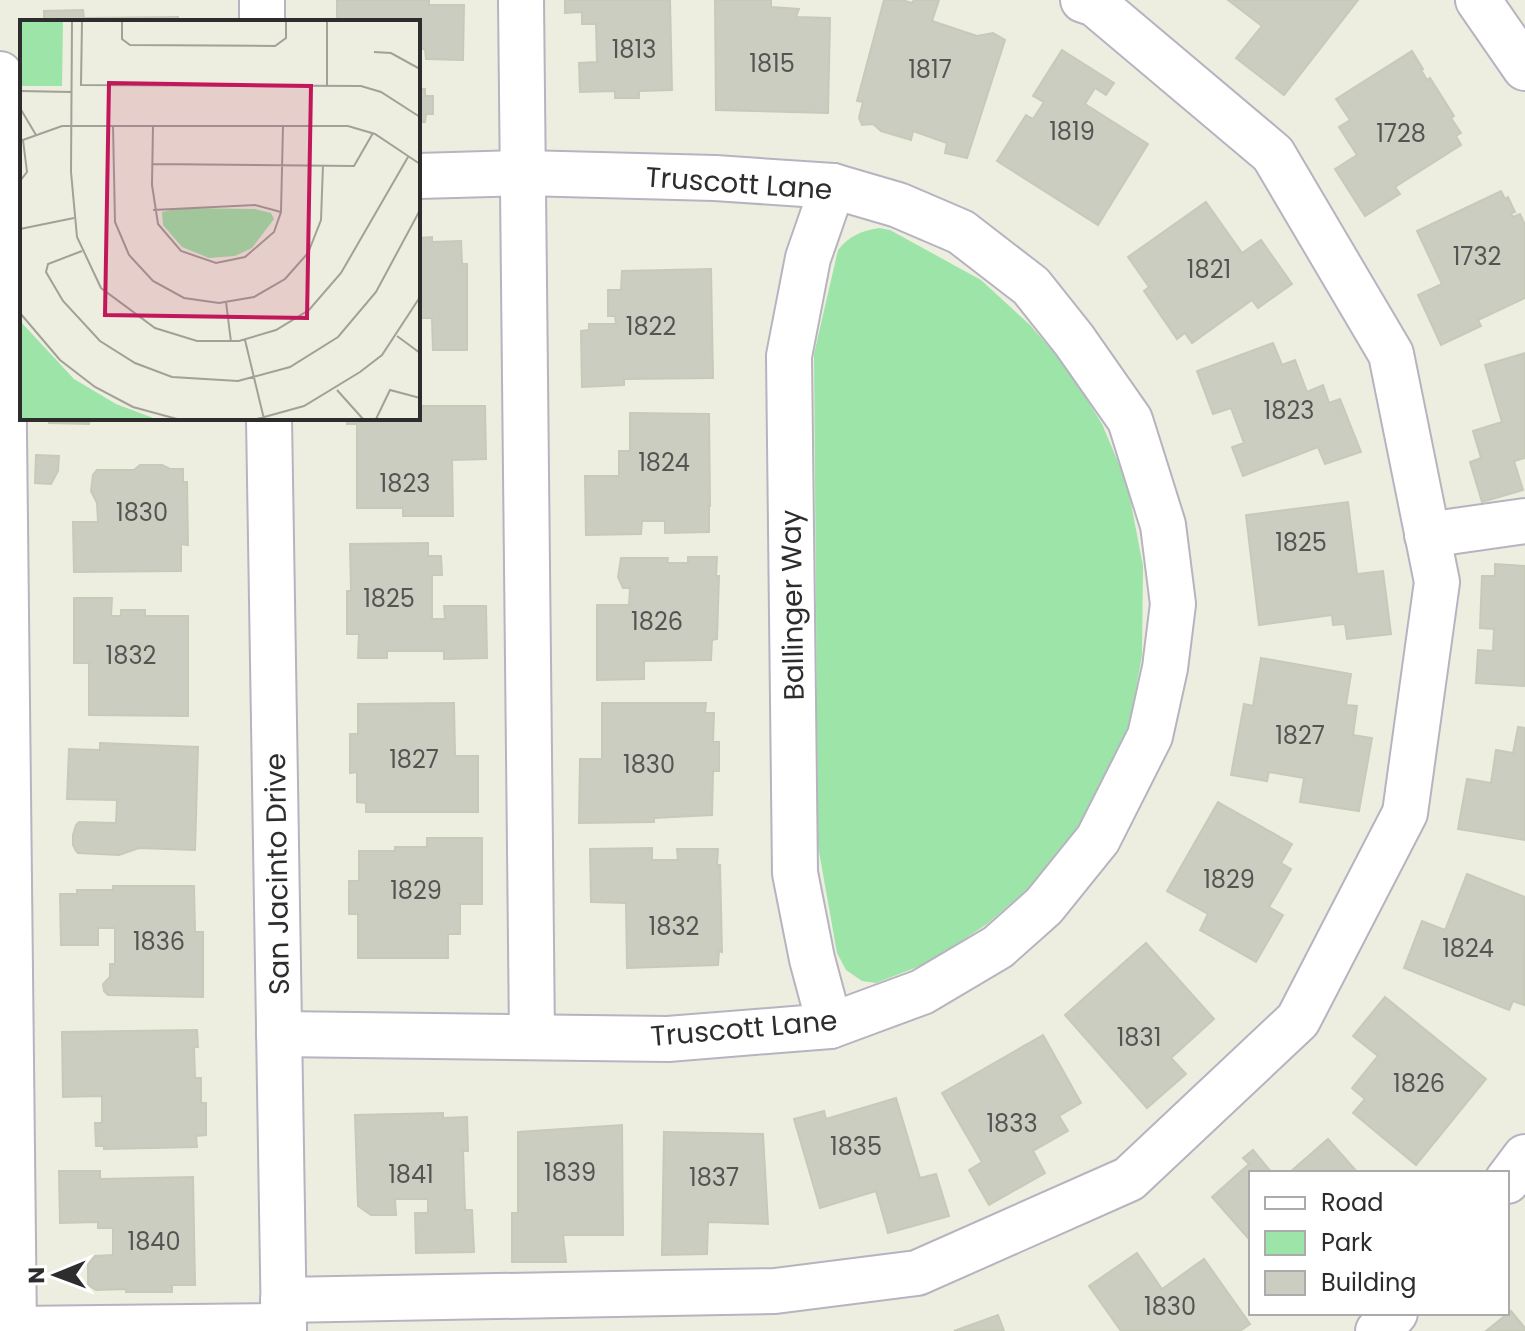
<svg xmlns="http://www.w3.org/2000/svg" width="1525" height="1331" viewBox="0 0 1525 1331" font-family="Poppins,sans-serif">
  <rect width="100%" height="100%" fill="#edeedf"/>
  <path fill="#9ce4a7" d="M879,228L890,230L981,280L1030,325L1068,369L1102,424L1127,483L1143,566L1142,655L1130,723L1104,781L1074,835L1032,885L987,924L930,962L876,983L862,981L846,970L837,953L818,846L814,354L838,250C849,236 861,231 879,228Z"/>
  <g fill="#cbcdc1" stroke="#c7cab9" stroke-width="2">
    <path d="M337,0H429V5H464L463,60L426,59L425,49H418V22H337Z"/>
    <path d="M565,0H670L672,90L639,91V98H615V91L580,92L579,63L597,62L596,24H582V12L565,13Z"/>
    <path d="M715,0H771V7L799,9L796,17L830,18L828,113L716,110Z"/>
    <path d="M884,0H902L912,3L914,0H939L932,21L977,36L993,33L1005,40L967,158L945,153L947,143L913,131L911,140L881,131L873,124L862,125L859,118L863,102L857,101Z"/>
    <path d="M1228,0H1358L1284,95L1236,58L1262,26Z"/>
    <path d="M83,10L84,18L178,17V22H44V11Z"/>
    <path d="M1062,50L1114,83L1106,95L1095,88L1085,104L1148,144L1098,225L997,161L1026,115L1033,119L1044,102L1033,96Z"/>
    <path d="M1412,51L1423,69L1421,70L1427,80L1430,78L1454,116L1451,118L1461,133L1456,136L1461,145L1395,187L1400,194L1365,216L1335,169L1357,155L1339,127L1350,120L1336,99Z"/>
    <path d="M418,89H425V96H433V114H426L425,122H418Z"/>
    <path d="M1501,191L1505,199L1508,197L1515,212L1511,213L1513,217L1520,214L1525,225V298L1478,320L1481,326L1441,345L1418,295L1442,284L1417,231Z"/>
    <path d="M1206,202L1242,253L1261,240L1292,284L1258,308L1252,300L1192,343L1185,333L1177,339L1144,291L1149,287L1128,257Z"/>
    <path d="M432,237V242L461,241L462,264H467V350H433L432,318H418V238Z"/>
    <path d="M711,269L713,378L624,379V385L582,387L581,331L589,330V324H616L615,316H608V290H621L622,271Z"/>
    <path d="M1273,343L1282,365L1295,360L1307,392L1323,385L1329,403L1340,399L1361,452L1325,464L1318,447L1243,476L1232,447L1244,443L1231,408L1213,414L1197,371Z"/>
    <path d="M1525,353V458L1514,461L1523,490L1482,502L1470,462L1481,458L1473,431L1502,422L1485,365Z"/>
    <path d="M418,406H485L486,459L452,460L453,516H403V508H357V424H347V418H418Z"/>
    <path d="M630,413L709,414L710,506H709V532L665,533V521H642L641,534L586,535L585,476H619V451H630Z"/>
    <path d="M49,418H90L89,424L49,423Z"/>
    <path d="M36,455L59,456L58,471L51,484L35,483Z"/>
    <path d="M140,465H162L170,469H183V482H187L188,545L181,544V571L74,572L73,522H98L97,503L91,491L93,475L97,470H134Z"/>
    <path d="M1348,502L1357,574L1383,571L1391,634L1347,639L1345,624L1333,625L1332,615L1259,625L1246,515Z"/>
    <path d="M428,543V556H441L442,575H432V619H445L444,606H486L487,658L444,659V651H387V658H358L359,634H347V591H351L350,544Z"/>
    <path d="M688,557H717L716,576H719L717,639L712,640L711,660L644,661V679L597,680V605H629L630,588H623L618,577L621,558H668L667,563H688Z"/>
    <path d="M1495,564L1525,566V686L1476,683L1478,650L1493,651L1494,629L1480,628L1482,576H1495Z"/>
    <path d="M74,598H112L111,616H121V610H145V616H188V716L89,715V663H74Z"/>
    <path d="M1261,658L1351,674L1346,705L1357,706L1353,735L1372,738L1359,811L1300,802L1304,778L1269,772L1267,781L1231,775L1244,704L1253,706Z"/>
    <path d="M454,703L455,756H478V812H366V803L357,802V772L350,773V734H358V704Z"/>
    <path d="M602,703H706L705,713H714L713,742H719V771H713L712,815L654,818V822L579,823L580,759H602Z"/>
    <path d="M1518,727L1525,728V840L1458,829L1467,779L1491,783L1496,750L1513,753Z"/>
    <path d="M100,743L198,747L195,850L139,848L119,855L78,853L76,851L73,845V835L76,825L79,822L116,823L117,800L67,799L69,749L100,750Z"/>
    <path d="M1218,802L1292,844L1281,863L1291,869L1269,907L1283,915L1256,962L1200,930L1208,914L1167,891Z"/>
    <path d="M427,838H482V904H460V934H448V958H358V914H349V881H359V851H395V847H427Z"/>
    <path d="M652,848V860H678L677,849H718L717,865H720L722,952L719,951L718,965L627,968L626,903L591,902L590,849Z"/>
    <path d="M1467,874L1525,897L1524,1005L1513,1001L1509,1010L1404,968L1422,921L1445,930Z"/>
    <path d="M113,886H194L195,932H203V997L108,995L104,991L103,984L110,977V964H115V928H98V945H61L60,894H77V890H113Z"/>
    <path d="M1146,943L1214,1019L1171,1058L1186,1074L1147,1108L1065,1015Z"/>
    <path d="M1385,997L1486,1079L1416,1165L1353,1113L1365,1099L1352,1088L1378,1056L1353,1036Z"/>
    <path d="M197,1030L198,1047H194L195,1078H201V1103H206V1135L196,1136L197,1147L104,1149V1146H96L95,1123H102V1096L63,1097L62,1032Z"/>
    <path d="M1043,1035L1081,1103L1059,1116L1068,1131L1033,1151L1045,1173L989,1205L969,1170L982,1162L942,1093Z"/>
    <path d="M896,1098L920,1178L936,1174L949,1216L888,1233L876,1191L820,1208L794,1119L824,1111L826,1119Z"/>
    <path d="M443,1113V1118L467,1117L468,1151H463L465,1210H472L474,1252L416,1253L415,1213H428V1199H395L396,1215H371L358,1206L355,1115Z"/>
    <path d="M622,1125L623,1235H563L566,1262H512V1213H518V1132Z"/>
    <path d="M664,1132L763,1134L768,1224L708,1222L707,1254L662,1255Z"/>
    <path d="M1328,1139L1358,1173H1289Z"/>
    <path d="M1253,1150L1272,1173H1251V1235L1248,1238L1212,1197L1249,1164L1243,1158Z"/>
    <path d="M59,1171H100V1179L193,1177L195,1285H172V1292H126V1289L96,1290L88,1285V1264L95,1256L113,1255V1228H98V1222L60,1223Z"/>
    <path d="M1137,1253L1162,1289L1204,1259L1250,1324L1240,1331H1121L1089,1286Z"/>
    <path d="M1511,1311L1525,1328V1331H1486Z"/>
    <path d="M998,1315L1004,1331H954Z"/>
  </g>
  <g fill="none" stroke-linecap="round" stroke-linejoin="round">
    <defs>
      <g id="minor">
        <path d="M262,0V22"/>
        <path d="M521,0L532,1037"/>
        <path d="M1478,0L1525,68"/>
        <path d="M0,74L14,1331"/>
        <path d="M269,418L284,1331"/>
        <path d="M1427,535L1525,521"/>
        <path d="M830,1026L812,959L795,873L789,356L808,258L833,186"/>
        <path d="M279,1034L668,1039L830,1026L922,992L998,947L1044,906L1098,839L1150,736L1165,668L1173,604L1163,525L1130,420L1074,340L1031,286L961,232L898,205L833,186L715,178L523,173L418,176"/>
        <path d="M1507,1181L1525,1157"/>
        <path d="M283,1300L775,1291L917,1273L1129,1179L1298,1020L1405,813L1437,582L1391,354L1273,154L1095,4L1083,0"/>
        <path d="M14,1329L284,1326"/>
        <path d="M1378,1331L1395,1313"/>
      </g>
    </defs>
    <use href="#minor" stroke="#b7b3c0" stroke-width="48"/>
    <use href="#minor" stroke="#fff" stroke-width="44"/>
  </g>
  <g text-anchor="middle" stroke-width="6" stroke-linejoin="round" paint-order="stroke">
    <g font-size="24" fill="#545552">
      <text x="634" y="58">1813</text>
      <text x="772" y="72">1815</text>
      <text x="930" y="78">1817</text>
      <text x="1072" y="140">1819</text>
      <text x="1401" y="142">1728</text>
      <text x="1477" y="265">1732</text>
      <text x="1209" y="278">1821</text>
      <text x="651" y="335">1822</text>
      <text x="1289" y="419">1823</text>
      <text x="664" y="471">1824</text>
      <text x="405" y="492">1823</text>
      <text x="142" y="521">1830</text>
      <text x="1301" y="551">1825</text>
      <text x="389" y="607">1825</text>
      <text x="657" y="630">1826</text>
      <text x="131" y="664">1832</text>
      <text x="1300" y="744">1827</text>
      <text x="414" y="768">1827</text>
      <text x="649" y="773">1830</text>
      <text x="1229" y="888">1829</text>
      <text x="416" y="899">1829</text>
      <text x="674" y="935">1832</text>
      <text x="159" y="950">1836</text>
      <text x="1468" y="957">1824</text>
      <text x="1139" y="1046">1831</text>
      <text x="1419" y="1092">1826</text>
      <text x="1012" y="1132">1833</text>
      <text x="856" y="1155">1835</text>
      <text x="570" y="1181">1839</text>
      <text x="411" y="1183">1841</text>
      <text x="714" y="1186">1837</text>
      <text x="154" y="1250">1840</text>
      <text x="1170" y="1315">1830</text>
    </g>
    <g font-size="28" fill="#2d2d2d" stroke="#fff">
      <text transform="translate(739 183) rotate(4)" y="10">Truscott Lane</text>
      <text transform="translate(792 605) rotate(-91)" y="10">Ballinger Way</text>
      <text transform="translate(277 874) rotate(-91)" y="10">San Jacinto Drive</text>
      <text transform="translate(744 1028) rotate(-5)" y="10">Truscott Lane</text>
    </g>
  </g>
  <g transform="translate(20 20)">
    <rect width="400" height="400" fill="#edeedf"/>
    <path d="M0,1H43L42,66H0ZM161,188L235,189L251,193L254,199L232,228L215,236L189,238L162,227L143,205L142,192ZM0,301L54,359L96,384L136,399H0Z" fill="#9ce4a7"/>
    <path fill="none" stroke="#a0a198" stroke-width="2" d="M52,1L51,152L57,217L81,268L135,308L177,321H219L256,310L289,290L321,253L388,137M62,1L61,65L341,66L361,72L400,97M102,1V19L110,25L255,26L266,18V1M307,1V66M354,32L371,33L400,49M0,71L51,72M0,88L16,115M89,106V65M93,106L95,202L109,235L133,261L164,278L199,283L234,277L265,259L288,233L301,200L303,145M133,106L132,165L138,204L161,231L196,243L225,237L254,212L261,192L263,106M0,121L42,106H328L355,114L400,144M132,144L334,146L353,113M0,161L7,152L3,120M133,190L235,185L261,192M0,209L54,198M62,231L28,244L26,252L43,281L80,321L115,343L152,357L218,361L270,347L318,317L356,272L400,190M206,282L211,322M0,293L40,340L75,367L113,387L157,399M377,316L400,333M225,320L244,399M317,370L343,399M237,399L284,386L340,352L362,335L400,277M356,399L370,370L400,378"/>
    <path fill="#c2185b" fill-opacity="0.15" stroke="#c2185b" stroke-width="4" d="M89,63L291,66L287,298L85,295Z"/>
    <rect width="400" height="400" fill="none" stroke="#2d2d2d" stroke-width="4"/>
  </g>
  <rect x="1249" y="1171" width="260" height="144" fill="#ffffff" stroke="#ababab" stroke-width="2"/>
  <rect x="1265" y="1197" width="40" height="12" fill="#ffffff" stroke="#ababab" stroke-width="2"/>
  <text x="1321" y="1211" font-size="24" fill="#2d2d2d">Road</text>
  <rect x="1265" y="1231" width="40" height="24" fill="#9ce4a7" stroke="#ababab" stroke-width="2"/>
  <text x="1321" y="1251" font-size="24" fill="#2d2d2d">Park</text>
  <rect x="1265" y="1271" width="40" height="24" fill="#cbcdc1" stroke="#ababab" stroke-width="2"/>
  <text x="1321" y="1291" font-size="24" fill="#2d2d2d">Building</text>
  <g transform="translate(56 1275) rotate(269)" stroke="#ffffff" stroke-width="6" paint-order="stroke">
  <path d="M0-6L14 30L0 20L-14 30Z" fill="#2d2d2d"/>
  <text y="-12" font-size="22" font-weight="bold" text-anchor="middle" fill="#2d2d2d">N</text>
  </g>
</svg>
